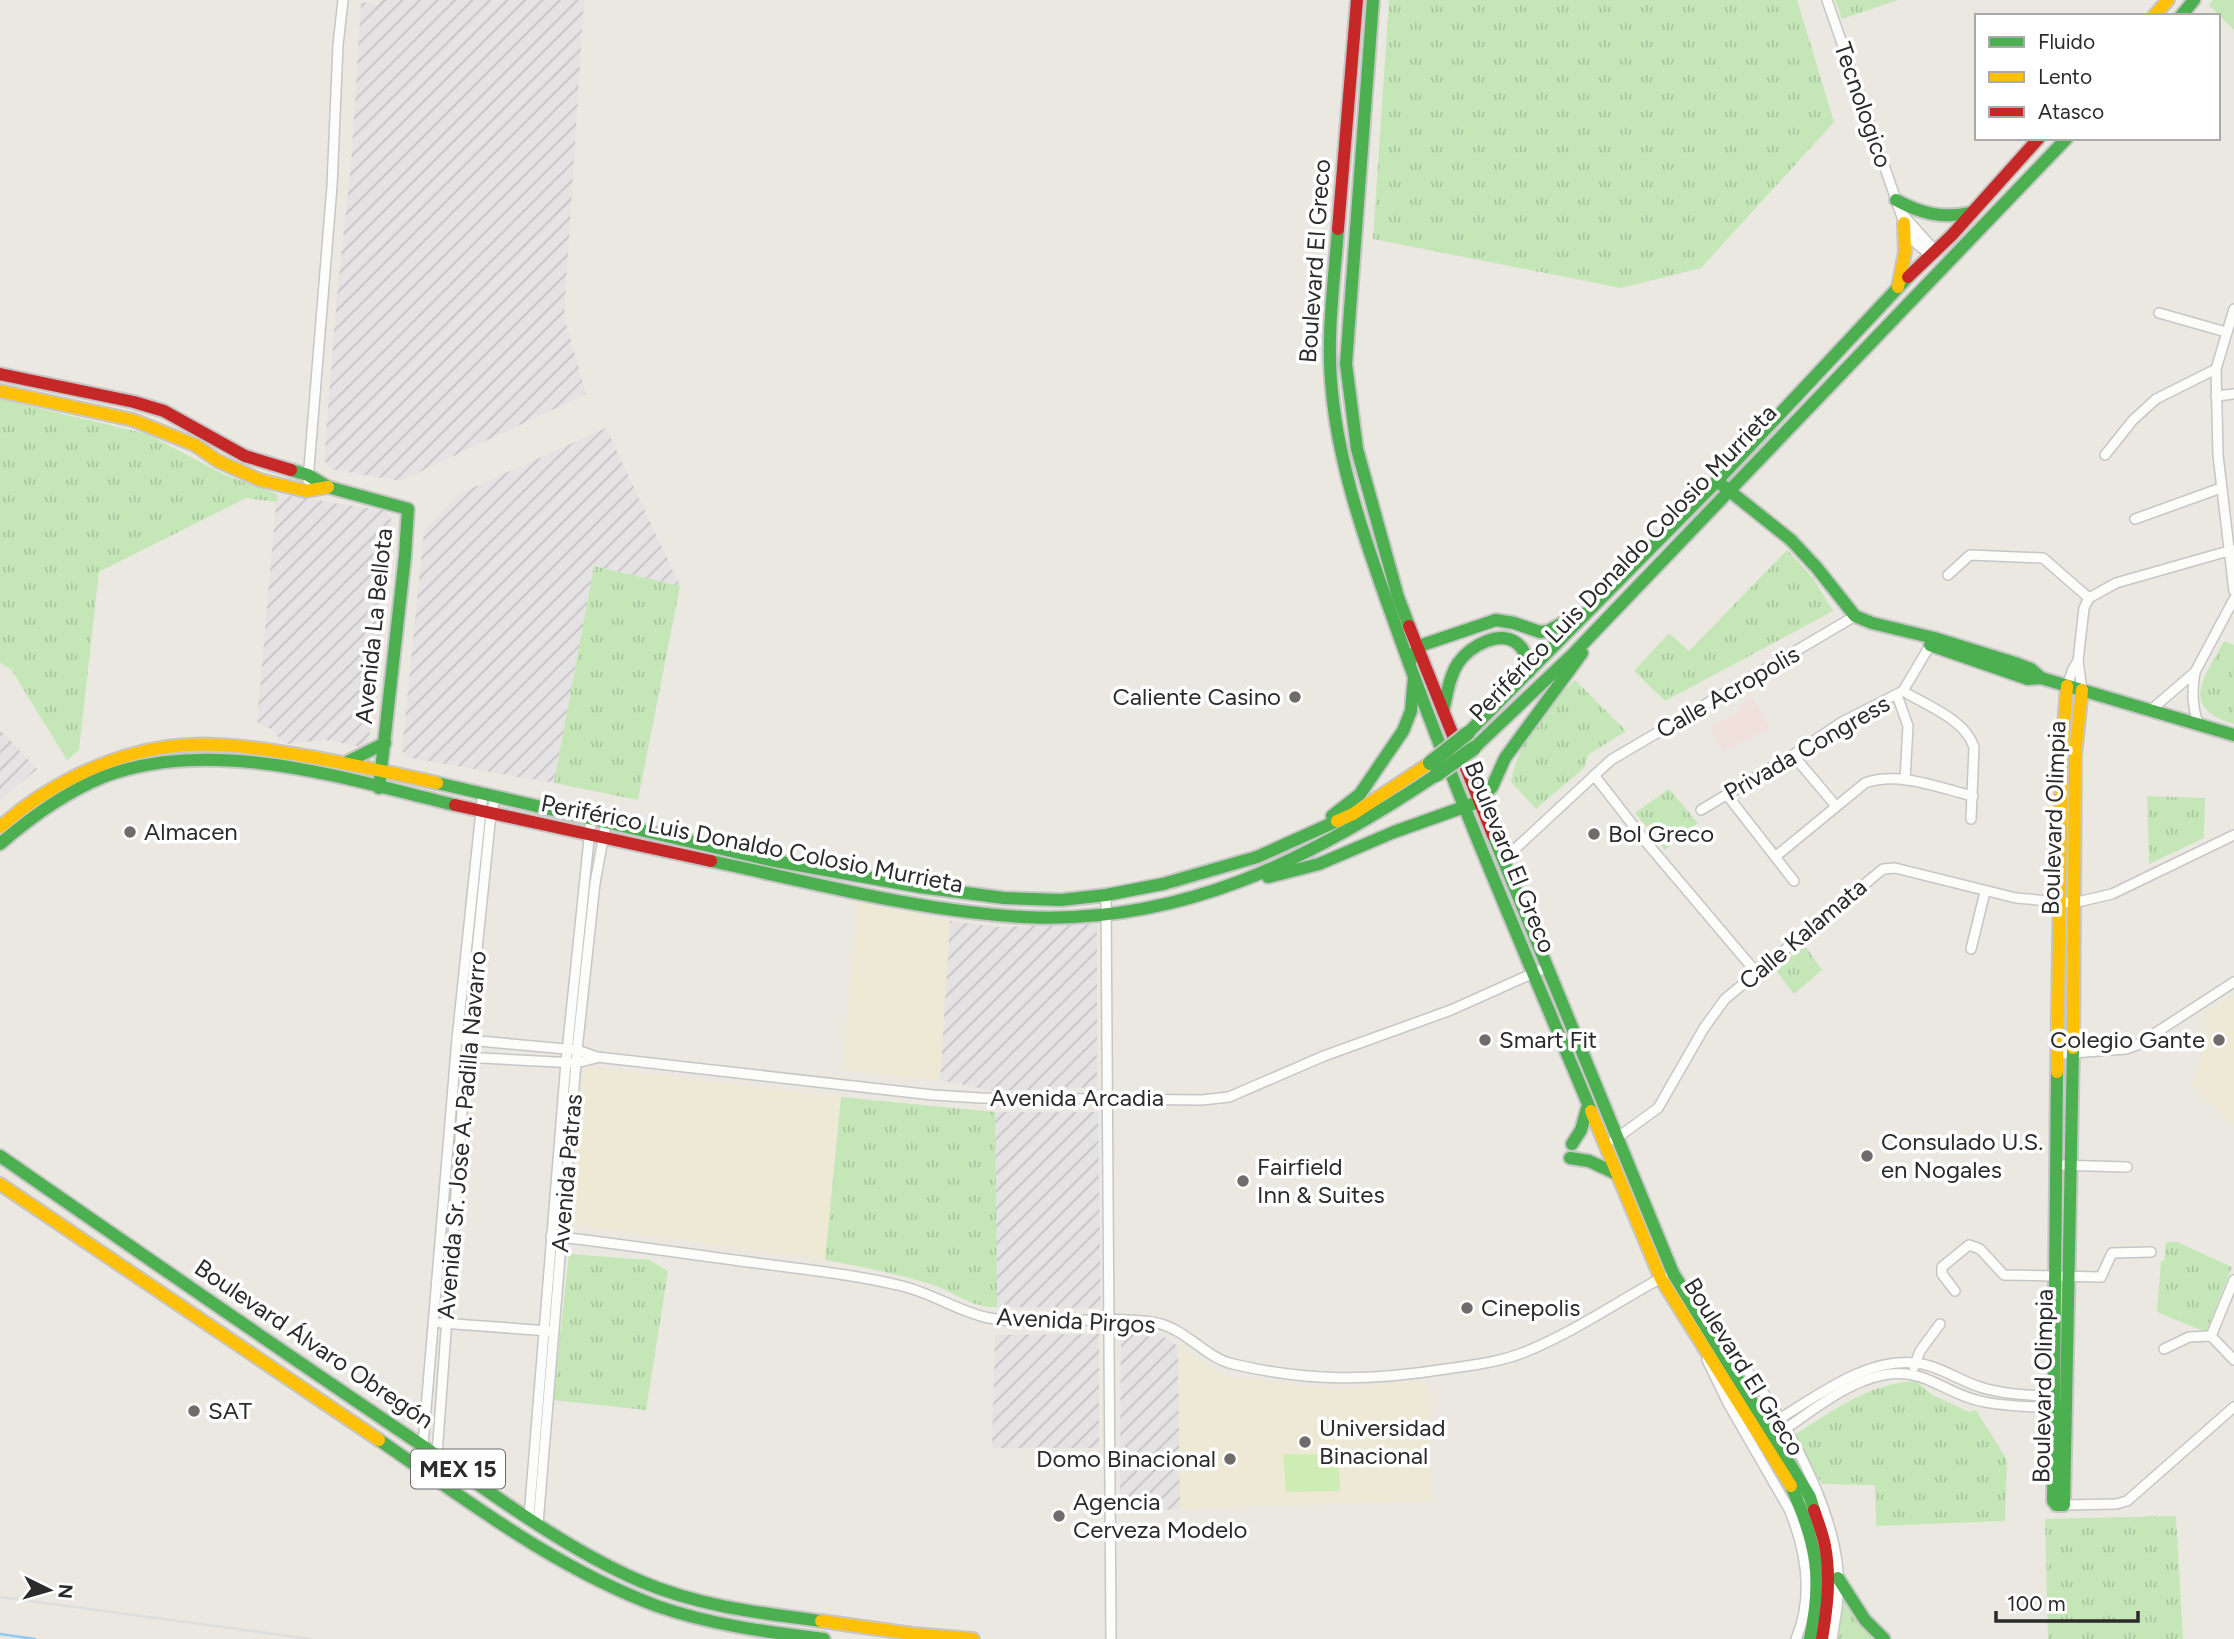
<svg xmlns="http://www.w3.org/2000/svg" width="2234" height="1639" viewBox="0 0 2234 1639" font-family="Figtree,sans-serif">
  <defs>
    <pattern id="industrial-furrows" width="10" height="10" patternUnits="userSpaceOnUse" patternTransform="scale(1.75)"><rect width="10" height="10" fill="#e5e2e4"/><path d="M-1 1l2-2M0 10L10 0M9 11l2-2" fill="none" stroke="#c5c2c4"/></pattern>
    <pattern id="grass-tufts" width="24" height="20" patternUnits="userSpaceOnUse" patternTransform="scale(1.75)"><rect width="24" height="20" fill="#c5e7b8"/><path d="M3 7l-1-3M5 7V3M7 7l1-3M15 17l-1-3M17 17v-4M19 17l1-3" fill="none" stroke="#a9c69e"/></pattern>
    <pattern id="forest-firs" width="22" height="20" patternUnits="userSpaceOnUse" patternTransform="scale(1.75)"><rect width="22" height="20" fill="#c5e7b8"/><path d="M5 1l3.5 6h-7zM16 11l3.5 6h-7z" fill="#a9c69e"/></pattern>
  </defs>
  <rect width="100%" height="100%" fill="#eae8e1"/>
  <g fill="url(#industrial-furrows)">
    <path d="M379,0H584L564,316L586,394L400,481L331,469L324,460L337,296L351,165L361,2L379,5Z"/>
    <path d="M606,428L680,586L594,566L554,783L406,757L402,750L424,531L459,494Z"/>
    <path d="M277,494L386,511L391,518L368,748L325,740L286,744L271,729L257,722Z"/>
    <path d="M0,730L37,769L0,800Z"/>
    <path d="M950,921L996,927L1097,924V1087L994,1091L940,1080Z"/>
    <path d="M995,1112H1098L1101,1308L997,1307Z"/>
    <path d="M1099,1334V1448H992L995,1335Z"/>
    <path d="M1121,1334H1159L1178,1346L1180,1509L1120,1511Z"/>
  </g>
  <g fill="#ede9d5">
    <path d="M858,901L950,921L940,1080L842,1070Z"/>
    <path d="M2234,994V1126L2191,1086L2199,1069L2207,1011Z"/>
    <path d="M584,1066L841,1097L825,1260L568,1224Z"/>
    <path d="M1178,1346L1225,1376L1340,1390L1423,1379L1429,1391L1431,1501L1180,1509Z"/>
  </g>
  <path fill="#f0e1dd" d="M1752,697L1770,728L1722,752L1710,727L1740,711L1737,706Z"/>
  <g fill="url(#grass-tufts)">
    <path d="M1389,0H1797L1834,122L1701,268L1621,288L1373,239Z"/>
    <path d="M1835,0H1898L1842,19Z"/>
    <path d="M0,399L147,434L223,474L277,494V502L246,498L99,572L79,750L67,760L11,669L0,663Z"/>
    <path d="M1787,550L1813,578L1833,611L1665,701L1634,671L1669,633L1689,651Z"/>
    <path d="M594,566L680,586L638,800L554,783Z"/>
    <path d="M2224,641L2234,645V724C2177,707 2206,676 2224,641Z"/>
    <path d="M1575,680L1626,731L1589,754L1584,768L1536,809L1511,782C1517,743 1546,707 1575,680Z"/>
    <path d="M1669,789L1698,823L1665,850L1635,813Z"/>
    <path d="M2147,796L2205,798L2204,838L2149,864Z"/>
    <path d="M1805,946L1822,970L1794,994L1775,969Z"/>
    <path d="M841,1097L995,1112L997,1307C973,1308 957,1294 936,1286C900,1274 863,1267 825,1260Z"/>
    <path d="M2166,1242H2177L2232,1267L2206,1332L2157,1312L2161,1261H2164Z"/>
    <path d="M569,1254L649,1260L668,1271L646,1410L553,1400Z"/>
    <path d="M1916,1381L1931,1394L1969,1412L1976,1410L2007,1460L2005,1521L1876,1526L1875,1485L1822,1484L1793,1436C1832,1411 1869,1383 1916,1381Z"/>
    <path d="M2176,1516L2183,1639H2048L2045,1519Z"/>
    <path d="M1838,1585L1872,1639H1829Z"/>
  </g>
  <path fill="url(#forest-firs)" d="M2213,0H2234V30L2209,5Z"/>
  <path fill="#d0ecb5" d="M1283,1454L1339,1455L1340,1491L1286,1492Z"/>
  <g fill="none" stroke-linecap="round" stroke-linejoin="round">
    <path stroke="#90c9f0" stroke-width="2.5" d="M0,1634L35,1639"/>
    <defs>
      <g id="street">
        <path d="M1827,0L1904,223C1910,236 1917,249 1932,253"/>
        <path d="M1904,216L1930,245L1932,253"/>
        <path d="M2234,309L2216,369L2218,455L2234,591"/>
        <path d="M2159,313L2226,332"/>
        <path d="M2216,396L2234,394"/>
        <path d="M2105,455L2133,420L2156,399L2216,369"/>
        <path d="M308,480L332,186L338,45L343,0"/>
        <path d="M2135,519L2221,488"/>
        <path d="M1948,575L1970,555L2043,558L2089,598"/>
        <path d="M2195,672C2192,691 2192,705 2198,723"/>
        <path d="M2067,686L2073,669L2078,661"/>
        <path d="M2082,690L2078,661L2084,608L2089,598L2116,583L2232,550"/>
        <path d="M1903,691C1927,706 1965,719 1974,747L1971,819"/>
        <path d="M1897,695L1908,726L1905,780"/>
        <path d="M2152,709L2195,672L2234,599"/>
        <path d="M1793,755L1836,806"/>
        <path d="M1594,775L1646,842L1756,972"/>
        <path d="M1727,795L1794,881"/>
        <path d="M1701,810L1793,755L1842,722L1903,691L1932,642"/>
        <path d="M1775,857L1865,783C1899,771 1939,788 1973,796"/>
        <path d="M1502,861L1611,760L1855,616"/>
        <path d="M1106,895L1111,1639"/>
        <path d="M1971,949L1985,892"/>
        <path d="M457,1039L577,1050L597,1057L933,1095L981,1098L1202,1100L1229,1097L1324,1056L1451,1010L1547,967"/>
        <path d="M2059,1054L2126,1049L2137,1045L2234,982"/>
        <path d="M463,1057L576,1063L596,1058"/>
        <path d="M1614,1140L1658,1108L1704,1028L1725,999L1883,869L1895,868L2016,898L2073,903L2112,894L2234,835"/>
        <path d="M2057,1165L2127,1167"/>
        <path d="M551,1236C622,1244 693,1255 764,1264C810,1270 857,1275 902,1286C932,1293 959,1312 989,1318C1042,1328 1098,1314 1151,1322C1185,1326 1203,1357 1233,1364C1309,1382 1370,1381 1446,1369C1473,1365 1500,1362 1525,1352C1574,1332 1617,1302 1663,1277"/>
        <path d="M2234,1280L2211,1336L2234,1360"/>
        <path d="M1955,1291L1942,1274V1267L1969,1245L1980,1249L2004,1275L2101,1277L2112,1253L2151,1252"/>
        <path d="M441,1323L549,1331"/>
        <path d="M1716,1336C1771,1389 1830,1493 1838,1570C1840,1593 1836,1616 1832,1639"/>
        <path d="M2164,1349L2189,1337L2211,1336"/>
        <path d="M1707,1360L1729,1405L1789,1509C1806,1550 1814,1596 1796,1639"/>
        <path d="M1914,1367L1920,1351L1940,1324"/>
        <path d="M1779,1419C1819,1395 1866,1358 1915,1363C1938,1365 1958,1380 1980,1387C2004,1395 2033,1395 2059,1397"/>
        <path d="M1785,1429C1815,1409 1847,1382 1883,1375C1925,1367 1943,1393 1980,1401C2004,1407 2030,1406 2055,1408"/>
        <path d="M415,1464L423,1445L457,1039L483,792"/>
        <path d="M430,1474L437,1455L466,1057L491,813L496,795"/>
        <path d="M2064,1505L2116,1504L2127,1501L2234,1407"/>
        <path d="M529,1517L566,1062L591,820"/>
        <path d="M538,1524L577,1050L595,883L606,823"/>
      </g>
      <g id="fast">
        <path d="M1373,0L1346,364L1357,449L1398,597L1409,626"/>
        <path d="M2181,16L2194,0"/>
        <path d="M1896,200C1920,213 1942,219 1969,213"/>
        <path d="M1338,229C1334,283 1326,338 1332,392C1340,477 1373,562 1401,641C1458,800 1526,955 1591,1111"/>
        <path d="M291,470L308,475L328,487L408,509L405,556L379,788"/>
        <path d="M1717,481L1791,540L1817,568L1855,616L1872,623L1934,638L2018,664L2031,669L2041,678"/>
        <path d="M1930,645L2028,679L2041,678L2234,735"/>
        <path d="M1409,663L1417,649L1425,644L1496,620L1514,623L1540,632L1548,631L1575,616"/>
        <path d="M1443,711C1447,695 1449,677 1458,663C1470,646 1502,627 1520,646C1526,652 1527,664 1529,672"/>
        <path d="M1468,733L1717,481L1908,277"/>
        <path d="M1474,748L1574,653L2067,138"/>
        <path d="M345,763L385,743"/>
        <path d="M437,783L770,860L920,887L1004,898L1061,900L1106,895L1163,884L1257,857L1337,821"/>
        <path d="M1332,816L1360,794L1403,731L1411,711L1414,677"/>
        <path d="M1493,835L1673,1273L1810,1497L1814,1510"/>
        <path d="M0,844C31,817 64,793 103,777C211,735 346,779 455,805"/>
        <path d="M711,861C814,883 918,911 1023,917C1181,925 1309,860 1436,775"/>
        <path d="M1268,877L1319,864L1394,832L1478,802L1492,787L1505,758L1582,653"/>
        <path d="M2057,1072L2053,1501L2056,1505H2064L2073,1048"/>
        <path d="M1572,1144L1581,1130L1588,1105"/>
        <path d="M0,1156C137,1251 273,1345 411,1438C485,1488 558,1545 640,1581C698,1606 759,1613 821,1621"/>
        <path d="M1570,1158L1589,1161L1617,1174"/>
        <path d="M379,1440C468,1501 555,1568 657,1606C711,1625 768,1632 824,1639"/>
        <path d="M1791,1486C1817,1543 1823,1577 1810,1639"/>
        <path d="M1838,1578L1865,1620L1884,1639"/>
      </g>
      <g id="slow">
        <path d="M2154,16L2168,0"/>
        <path d="M1898,287L1905,252L1904,223"/>
        <path d="M0,391L133,420L195,445L218,461L260,480L306,491L328,487"/>
        <path d="M1337,821L1353,814L1430,763"/>
        <path d="M0,827C46,786 106,756 167,747C215,740 264,749 311,757C353,765 395,773 437,783"/>
        <path d="M2073,1048L2075,755L2082,690"/>
        <path d="M2057,1072L2062,750L2067,686"/>
        <path d="M1591,1111L1661,1279L1791,1486"/>
        <path d="M0,1184L379,1440"/>
        <path d="M821,1621L913,1634L973,1639"/>
      </g>
      <g id="jam">
        <path d="M1338,229L1357,0"/>
        <path d="M1908,277L1952,235L2039,138"/>
        <path d="M0,374L134,402L164,411L245,456L291,470"/>
        <path d="M1409,626L1493,835"/>
        <path d="M455,805L711,861"/>
        <path d="M1814,1510C1818,1522 1823,1534 1825,1546C1831,1577 1827,1609 1822,1639"/>
      </g>
    </defs>
    <use href="#street" stroke="#c7c6c6" stroke-width="12"/>
    <use href="#fast" stroke="#c7c6c6" stroke-width="16"/>
    <use href="#slow" stroke="#c7c6c6" stroke-width="16"/>
    <use href="#jam" stroke="#c7c6c6" stroke-width="16"/>
    <use href="#street" stroke="#fcfcfa" stroke-width="9"/>
    <use href="#fast" stroke="#4caf50" stroke-width="12"/>
    <use href="#slow" stroke="#ffc107" stroke-width="12"/>
    <use href="#jam" stroke="#c62828" stroke-width="12"/>
    <path stroke="#dededf" stroke-width="2.5" d="M0,1597L311,1639"/>
    <defs>
      <g id="fast-bridge">
        <path d="M1430,763L1468,733"/>
        <path d="M1436,775L1474,748"/>
      </g>
    </defs>
    <use href="#fast-bridge" stroke="#c5c5c2" stroke-width="18" stroke-linecap="butt"/>
    <use href="#fast-bridge" stroke="#4caf50" stroke-width="14"/>
  </g>
  <g fill="#6e6d6b" stroke="#fff" stroke-width="2.5">
    <circle cx="1295" cy="697" r="7"/>
    <circle cx="130" cy="832" r="7"/>
    <circle cx="1594" cy="834" r="7"/>
    <circle cx="1485" cy="1040" r="7"/>
    <circle cx="2219" cy="1040" r="7"/>
    <circle cx="1867" cy="1156" r="7"/>
    <circle cx="1243" cy="1181" r="7"/>
    <circle cx="1467" cy="1308" r="7"/>
    <circle cx="194" cy="1411" r="7"/>
    <circle cx="1305" cy="1442" r="7"/>
    <circle cx="1230" cy="1459" r="7"/>
    <circle cx="1059" cy="1516" r="7"/>
  </g>
  <g text-anchor="middle" stroke-width="7" stroke-linejoin="round" paint-order="stroke">
    <rect fill="#fff" stroke="#6b6b6b" stroke-width="2" x="411" y="1449.5" width="94" height="39" rx="5"/>
    <g font-size="23" font-weight="bold" fill="#2b2b2b">
      <text x="458" y="1477">MEX 15</text>
    </g>
    <g font-size="24" fill="#2b2b2b" stroke="#fff">
      <text transform="translate(1863 105) rotate(71)" y="8">Tecnologico</text>
      <text transform="translate(1315 261) rotate(-86)" y="8">Boulevard El Greco</text>
      <text transform="translate(1623 563) rotate(-46)" y="8">Periférico Luis Donaldo Colosio Murrieta</text>
      <text transform="translate(374 626) rotate(-84)" y="8">Avenida La Bellota</text>
      <text transform="translate(1728 692) rotate(-30)" y="8">Calle Acropolis</text>
      <text transform="translate(1807 748) rotate(-30)" y="8">Privada Congress</text>
      <text transform="translate(2054 818) rotate(-88)" y="8">Boulevard Olimpia</text>
      <text transform="translate(752 844) rotate(11)" y="8">Periférico Luis Donaldo Colosio Murrieta</text>
      <text transform="translate(1510 857) rotate(68)" y="8">Boulevard El Greco</text>
      <text transform="translate(1803 934) rotate(-40)" y="8">Calle Kalamata</text>
      <text x="1077" y="1106">Avenida Arcadia</text>
      <text transform="translate(462 1135) rotate(-85)" y="8">Avenida Sr. Jose A. Padilla Navarro</text>
      <text transform="translate(567 1173) rotate(-85)" y="8">Avenida Patras</text>
      <text transform="translate(1076 1321) rotate(3)" y="8">Avenida Pirgos</text>
      <text transform="translate(314 1344) rotate(34)" y="8">Boulevard Álvaro Obregón</text>
      <text transform="translate(1744 1367) rotate(58)" y="8">Boulevard El Greco</text>
      <text transform="translate(2043 1386) rotate(-89)" y="8">Boulevard Olimpia</text>
    </g>
    <g font-size="24" fill="#2b2b2b" stroke="#fff" text-anchor="start">
      <text x="1281" y="705" text-anchor="end">Caliente Casino</text>
      <text x="144" y="840">Almacen</text>
      <text x="1608" y="842">Bol Greco</text>
      <text x="1499" y="1048">Smart Fit</text>
      <text x="2205" y="1048" text-anchor="end">Colegio Gante</text>
      <text x="1881" y="1150">Consulado U.S.<tspan x="1881" dy="28">en Nogales</tspan></text>
      <text x="1257" y="1175">Fairfield<tspan x="1257" dy="28">Inn &amp; Suites</tspan></text>
      <text x="1481" y="1316">Cinepolis</text>
      <text x="208" y="1419">SAT</text>
      <text x="1319" y="1436">Universidad<tspan x="1319" dy="28">Binacional</tspan></text>
      <text x="1216" y="1467" text-anchor="end">Domo Binacional</text>
      <text x="1073" y="1510">Agencia<tspan x="1073" dy="28">Cerveza Modelo</tspan></text>
    </g>
  </g>
  <rect x="1975" y="14" width="245" height="126" fill="#ffffff" stroke="#aaaaaa" stroke-width="2"/>
  <rect x="1989" y="37" width="35" height="10" fill="#4caf50" stroke="#aaaaaa" stroke-width="2"/>
  <text x="2038" y="49" font-size="21" fill="#2b2b2b">Fluido</text>
  <rect x="1989" y="72" width="35" height="10" fill="#ffc107" stroke="#aaaaaa" stroke-width="2"/>
  <text x="2038" y="84" font-size="21" fill="#2b2b2b">Lento</text>
  <rect x="1989" y="107" width="35" height="10" fill="#c62828" stroke="#aaaaaa" stroke-width="2"/>
  <text x="2038" y="119" font-size="21" fill="#2b2b2b">Atasco</text>
  <g transform="translate(49 1590) rotate(95)" stroke="#ffffff" stroke-width="5" paint-order="stroke">
  <path d="M0-5L12 26L0 18L-12 26Z" fill="#2b2b2b"/>
  <text y="-10" font-size="19" font-weight="bold" text-anchor="middle" fill="#2b2b2b">N</text>
  </g>
  <path d="M1996 1611v10h142v-10" fill="none" stroke="#2b2b2b" stroke-width="3.5"/>
  <text x="2007" y="1611" font-size="21" fill="#2b2b2b" stroke="#ffffff" stroke-width="5" paint-order="stroke">100 m</text>
</svg>
